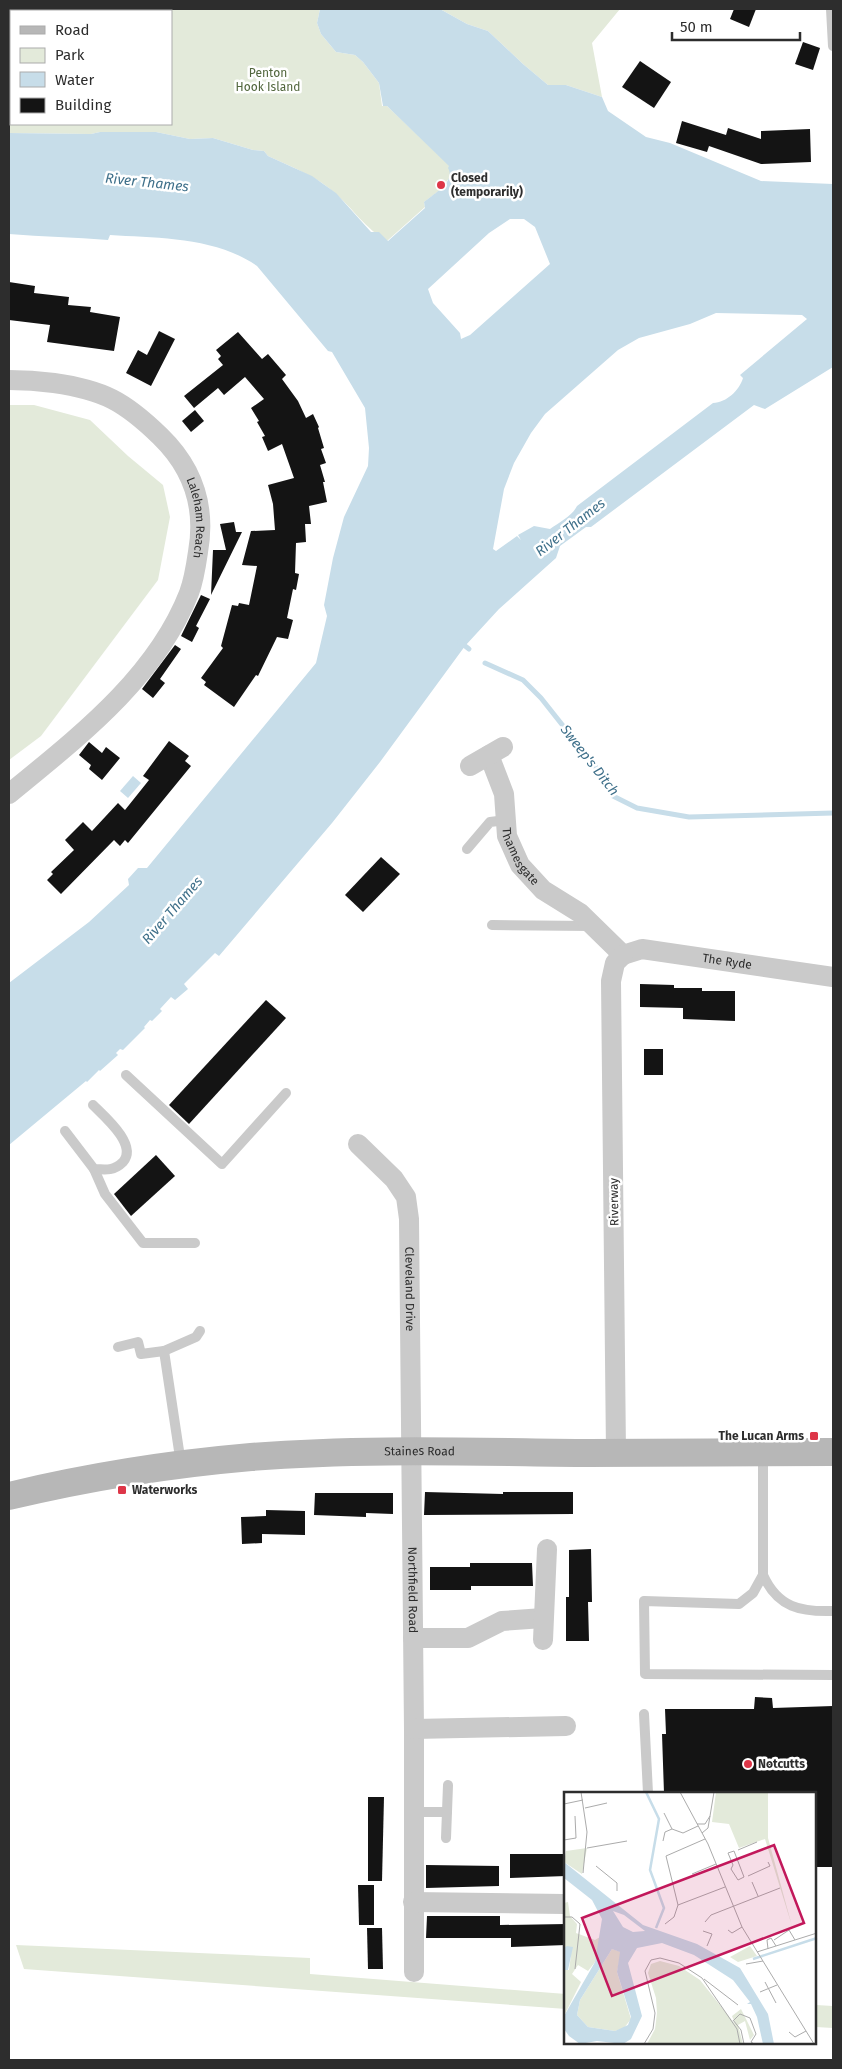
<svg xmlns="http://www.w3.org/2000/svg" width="842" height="2069" viewBox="0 0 842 2069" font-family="'Fira Sans',sans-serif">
  <rect width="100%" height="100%" fill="#fff"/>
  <g fill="#e3eada" fill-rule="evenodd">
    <path d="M9,9H320L317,23L321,34L336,52L355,55L363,62L379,83L382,106H387L450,166V177L440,190L424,202L425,207L387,241C364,227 355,211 336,194C317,176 291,167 268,156L264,151L253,150L213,138L190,139L156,132H100L91,134L9,133ZM11,11H171V124H11Z"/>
    <path d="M440,9H620L592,43L602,97L566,85H548L523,64L488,31L467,24Z"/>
    <path d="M9,405H34L90,420L128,456L163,485L170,517L158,580L41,736L9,760Z"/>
    <path d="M16,1945L310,1958V1974L566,1994V2009L24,1969Z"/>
    <path d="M816,2005L833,2006V2028L816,2027Z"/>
  </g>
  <g fill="#c7dde9" fill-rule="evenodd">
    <path d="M320,9H440L467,24L488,31L523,64L548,85H566L602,97L608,111L646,137L670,143L761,181L833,184V367L765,409L754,405L591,527H586L560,546L556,558L499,609L465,646L380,762L332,823L219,956L215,953L184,984L188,989L175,1000L171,997L160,1009L162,1011L152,1021L150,1020L144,1027L145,1028L123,1050L120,1049L116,1053L118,1055L100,1071L99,1070L87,1082L86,1081L9,1145V983L89,922L129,885L128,879L138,868H147L316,663L327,616L324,605L333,558L344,517L368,466L369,448L365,408L332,352L328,351L257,266C216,237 158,238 110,235L108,240C75,237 42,237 9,234V133L91,134L100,132H156L190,139L213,138L253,150L264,151L268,156L312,176L336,193L371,232H379L388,241L425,208L424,202C433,194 456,182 448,168L449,166L387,106H383L379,83L363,62L355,55L336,52L321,34L317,23ZM510,219H524L535,227L550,264L470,335L461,339L460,333L433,303L428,289L489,233ZM716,313L802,315L807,319L740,375L743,378C739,391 727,402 713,403L577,506C572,516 560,522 550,529L534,526L518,535L521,540L517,536L496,551L493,549L504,489L514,463L531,433L545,414L618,350L639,338L690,324Z"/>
    <path d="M133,776L141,783L128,798L120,791Z"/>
  </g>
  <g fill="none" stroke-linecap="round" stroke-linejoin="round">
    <g stroke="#c7dde9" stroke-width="5">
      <path d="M460,642L469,649"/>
      <path d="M485,663L523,680L541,698L602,775L613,796L637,808L689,817L833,813"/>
    </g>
  </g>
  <g fill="#141414">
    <path d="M734,9H756L749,27L730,19Z"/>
    <path d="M803,42L820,48L813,70L795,64Z"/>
    <path d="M640,61L671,82L654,108L622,87Z"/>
    <path d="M682,121L726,135L728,128L761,139V131L810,129L811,162L761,164L709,146L707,152L676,143Z"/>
    <path d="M9,282L35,286L34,293L69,297L68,305L91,307L90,312L120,317L114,351L47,342L50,325L9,320Z"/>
    <path d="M159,331L175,339L151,386L126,373L138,350L147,355Z"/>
    <path d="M238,332L262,359L268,354L286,375L282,379L298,401L306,418L313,414L319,427L318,428L324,448L321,449L326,463L320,465L325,482H323L327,502L309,506L311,524H305L306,542L296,543L295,573L299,574L296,590L293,589L287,618L293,620L288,639L277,637L258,676L256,675L234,707L204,685L206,682L201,678L223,648L221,646L232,605L238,606L239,603L249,605L257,566L242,565L251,531L275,530L273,504L268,485L294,478L282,444L268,451L262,437L265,436L257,422L259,421L251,408L264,399L245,377L224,395L218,388L194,408L184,396L223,365L218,359L221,356L216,350Z"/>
    <path d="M195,410L204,421L191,432L182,421Z"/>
    <path d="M234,522L236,532H242L211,595L213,550H226L220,524Z"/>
    <path d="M201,595L210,599L196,626L199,628L192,642L181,636Z"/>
    <path d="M175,645L181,649L160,679L165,683L153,698L142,689Z"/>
    <path d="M169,741L189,756L185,761L191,766L128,843L125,840L120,846L114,840L61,894L47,880L53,874L51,872L74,850L65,840L83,822L92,831L118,803L125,810L149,780L143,776Z"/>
    <path d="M89,742L102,753L106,747L120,758L102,780L89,769L91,765L79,755Z"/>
    <path d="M381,857L400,874L363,912L345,895Z"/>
    <path d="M640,984L674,985V988H702V991H735V1021L683,1019V1008L640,1007Z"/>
    <path d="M266,1000L286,1018L189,1124L169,1105Z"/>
    <rect x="644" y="1049" width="19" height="26"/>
    <path d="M156,1155L175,1176L131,1216L114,1194Z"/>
    <path d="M425,1492L503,1494V1492H573V1514L424,1515Z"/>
    <path d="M315,1493H393V1514L366,1513V1517L314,1515Z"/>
    <path d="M266,1510L305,1511V1535L262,1534V1543L242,1544L241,1517L266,1516Z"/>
    <path d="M591,1549L592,1602H588L589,1641H566V1597H569V1550Z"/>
    <path d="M470,1563H532L533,1586H471V1590H430V1567H470Z"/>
    <path d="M755,1697L772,1698L773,1708L833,1706V1867H816V1793H664L662,1734H666L665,1709H754Z"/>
    <path d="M368,1797H384L382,1881H368Z"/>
    <path d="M510,1854H566V1876L510,1878Z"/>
    <path d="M426,1865L499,1866V1886L426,1888Z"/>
    <path d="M358,1885H374V1925H359Z"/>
    <path d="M427,1916H500V1925L566,1924V1945L511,1947V1938H426Z"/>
    <path d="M367,1928H382L383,1969H368Z"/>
  </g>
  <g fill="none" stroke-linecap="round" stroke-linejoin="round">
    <g stroke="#cacaca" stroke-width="10">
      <path d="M831,9L833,46"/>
      <path d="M467,849L490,822L506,820"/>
      <path d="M492,925L592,926"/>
      <path d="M126,1075L222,1164L286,1093"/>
      <path d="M65,1131L94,1169C106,1170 114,1171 123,1162C138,1145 105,1117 93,1105"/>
      <path d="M94,1169L105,1194L143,1243H195"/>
      <path d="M118,1347L138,1342L141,1354L164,1351"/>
      <path d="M763,1453V1575"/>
      <path d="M181,1464L164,1351L196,1337L200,1331"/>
      <path d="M833,1611C801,1612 778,1608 763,1575L753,1593L739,1604L644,1601L645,1674L833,1675"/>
      <path d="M644,1714L648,1793"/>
      <path d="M414,1812H447"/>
      <path d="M446,1838L448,1785"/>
    </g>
    <g stroke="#cacaca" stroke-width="20">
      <path id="s1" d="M9,380C24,380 39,381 54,383C103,390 124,401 160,436C193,468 206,507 198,552C196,566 194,580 189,593C156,678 77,738 9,794"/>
      <path id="s2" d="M489,755L504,794L507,836L520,865L543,890L580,913L623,955"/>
      <path d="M470,766L503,747"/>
      <path id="s3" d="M623,955L642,949L833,977"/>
      <path id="s4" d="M358,1144L394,1179L406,1197L409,1219L414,1729V1972"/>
      <path d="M616,1453L611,981L615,963L623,955"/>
      <path d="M413,1638H468L502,1621L543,1618"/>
      <path d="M543,1640L547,1549"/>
      <path d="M414,1729L566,1726"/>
      <path d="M413,1902L564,1904"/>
    </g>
    <path stroke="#b7b7b7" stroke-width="28" id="s5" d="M9,1496C88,1477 170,1464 251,1457C363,1448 476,1452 588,1453C670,1453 751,1452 833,1452"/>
  </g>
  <g fill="#dd3648" stroke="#fff" stroke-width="2">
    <circle cx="441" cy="185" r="5"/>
    <rect x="809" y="1431" width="10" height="10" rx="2.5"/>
    <rect x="117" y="1485" width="10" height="10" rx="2.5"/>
    <circle cx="748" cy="1764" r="5"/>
  </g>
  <g text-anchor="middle" stroke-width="5" stroke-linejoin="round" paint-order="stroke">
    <g font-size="12" fill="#51663c" stroke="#fff">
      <text x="268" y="77">Penton<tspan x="268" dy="14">Hook Island</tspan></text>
    </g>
    <g font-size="12" font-weight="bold" fill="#2d2d2d" stroke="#fff" text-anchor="start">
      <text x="451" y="182">Closed<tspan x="451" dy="14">(temporarily)</tspan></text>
      <text x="804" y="1440" text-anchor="end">The Lucan Arms</text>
      <text x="132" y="1494">Waterworks</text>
      <text x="758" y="1768">Notcutts</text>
    </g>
    <g font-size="12" fill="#2d2d2d" stroke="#fff">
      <text dy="4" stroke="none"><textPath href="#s1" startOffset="259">Laleham Reach</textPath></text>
      <text dy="4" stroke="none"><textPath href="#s2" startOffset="108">Thamesgate</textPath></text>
      <text dy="4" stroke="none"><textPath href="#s3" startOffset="106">The Ryde</textPath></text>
      <text transform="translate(614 1202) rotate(-91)" y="4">Riverway</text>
      <text dy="4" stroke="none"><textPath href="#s4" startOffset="164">Cleveland Drive</textPath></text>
      <text dy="4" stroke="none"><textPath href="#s5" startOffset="414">Staines Road</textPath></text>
      <text dy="4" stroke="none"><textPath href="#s4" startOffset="465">Northfield Road</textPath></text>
    </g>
    <g font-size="14" font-style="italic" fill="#3f708a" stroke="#fff">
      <text transform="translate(147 182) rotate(6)" y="5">River Thames</text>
      <text transform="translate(570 527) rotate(-38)" y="5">River Thames</text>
      <text transform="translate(590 760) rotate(52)" y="5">Sweep's Ditch</text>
      <text transform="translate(172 910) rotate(-49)" y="5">River Thames</text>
    </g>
  </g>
  <g transform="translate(564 1792)">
    <rect width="252" height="252" fill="#fff"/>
    <path d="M152,0H204V46L228,134L201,47L175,56L165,32L148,30ZM23,56L18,82L0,70L2,59ZM4,110L6,124L13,132L12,141L31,148L36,145V150L31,170L24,179L14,173L8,182L17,190L0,224V178H5L7,163L0,156V111ZM186,154L193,164L174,170L166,165ZM48,157L57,160L53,180L67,227L60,236L51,239L24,235L13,223L16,208ZM96,169L115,174L136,188L171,232L168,224L177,217L190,243L186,248L181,229L174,233L179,252H83L91,237L93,221L92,206L84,181L87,172Z" fill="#e3eada"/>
    <path d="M0,70L79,133L133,152L176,176L204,222L210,252H199L193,225L187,212H183L186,210L169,188L130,163L98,151L73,156L64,171L78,224L67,247L59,252L33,249L16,252L5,244L0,237V224L31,170L38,127L28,108L0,86ZM49,119L60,123L81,139L69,140L59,135ZM48,157L56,160L53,180L67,225L64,233L51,239L24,235L13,223L16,208ZM3,154L9,155L4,178H0V156Z" fill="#c7dde9" fill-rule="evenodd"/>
    <path fill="none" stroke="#c7dde9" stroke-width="2.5" d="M82,0L95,27L86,78L100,116L92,136M189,167L253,146"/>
    <path fill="none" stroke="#ababab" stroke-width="1" d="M17,0L23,40L19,81M116,0L144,52L178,135L250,252M0,12L19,8M21,16L43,11M100,21L108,37M133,32H141L146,24M138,41L144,36L150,0M0,48L12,46L11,24M99,49L101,40L108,37L119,41L134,34M23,56L63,49M174,58L193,50M170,59L180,85L174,88L167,77L169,73L164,61ZM32,74L53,91V99M128,82L152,72M184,84L206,74L204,70M188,90L194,104M114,113L102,64L141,47M114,113L161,95M0,125H8L16,132L11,177M141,130L147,123L216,96M101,132L110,125L114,113M164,138L168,141L178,135M139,139L148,142L143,154M210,148L225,138L231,148M204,157L203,148L207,146L212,154M193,160L253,141M182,172L199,169M140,187L174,213M201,190L212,211M196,200L213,193M169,228L177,238L180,252M170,228L176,222L186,226L192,242L187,250L190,252M225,240L231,245L242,239M80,252L89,237L91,221L81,179L87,168L96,166L115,171L138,186L173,237L176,252"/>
    <path fill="#c2185b" fill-opacity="0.15" stroke="#c2185b" stroke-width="2.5" d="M210,53L240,131L48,204L18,126Z"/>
    <rect width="252" height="252" fill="none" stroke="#2d2d2d" stroke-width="2.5"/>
  </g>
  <rect width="842" height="2069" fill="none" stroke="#2d2d2d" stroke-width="20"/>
  <rect x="10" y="10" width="162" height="115" fill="#ffffff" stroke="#ababab"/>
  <rect x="20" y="26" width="25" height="8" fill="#b7b7b7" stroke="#ababab"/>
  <text x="55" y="35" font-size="15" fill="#2d2d2d">Road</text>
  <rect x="20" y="48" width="25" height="15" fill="#e3eada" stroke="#ababab"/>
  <text x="55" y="60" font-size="15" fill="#2d2d2d">Park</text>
  <rect x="20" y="72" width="25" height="15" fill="#c7dde9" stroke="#ababab"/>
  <text x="55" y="85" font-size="15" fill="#2d2d2d">Water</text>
  <rect x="20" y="98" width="25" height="15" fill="#141414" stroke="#ababab"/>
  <text x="55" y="110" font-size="15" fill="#2d2d2d">Building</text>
  <path d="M672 32v8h128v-8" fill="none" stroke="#2d2d2d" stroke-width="2.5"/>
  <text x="680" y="32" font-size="15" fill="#2d2d2d" stroke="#ffffff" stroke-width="4" paint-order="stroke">50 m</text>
</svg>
